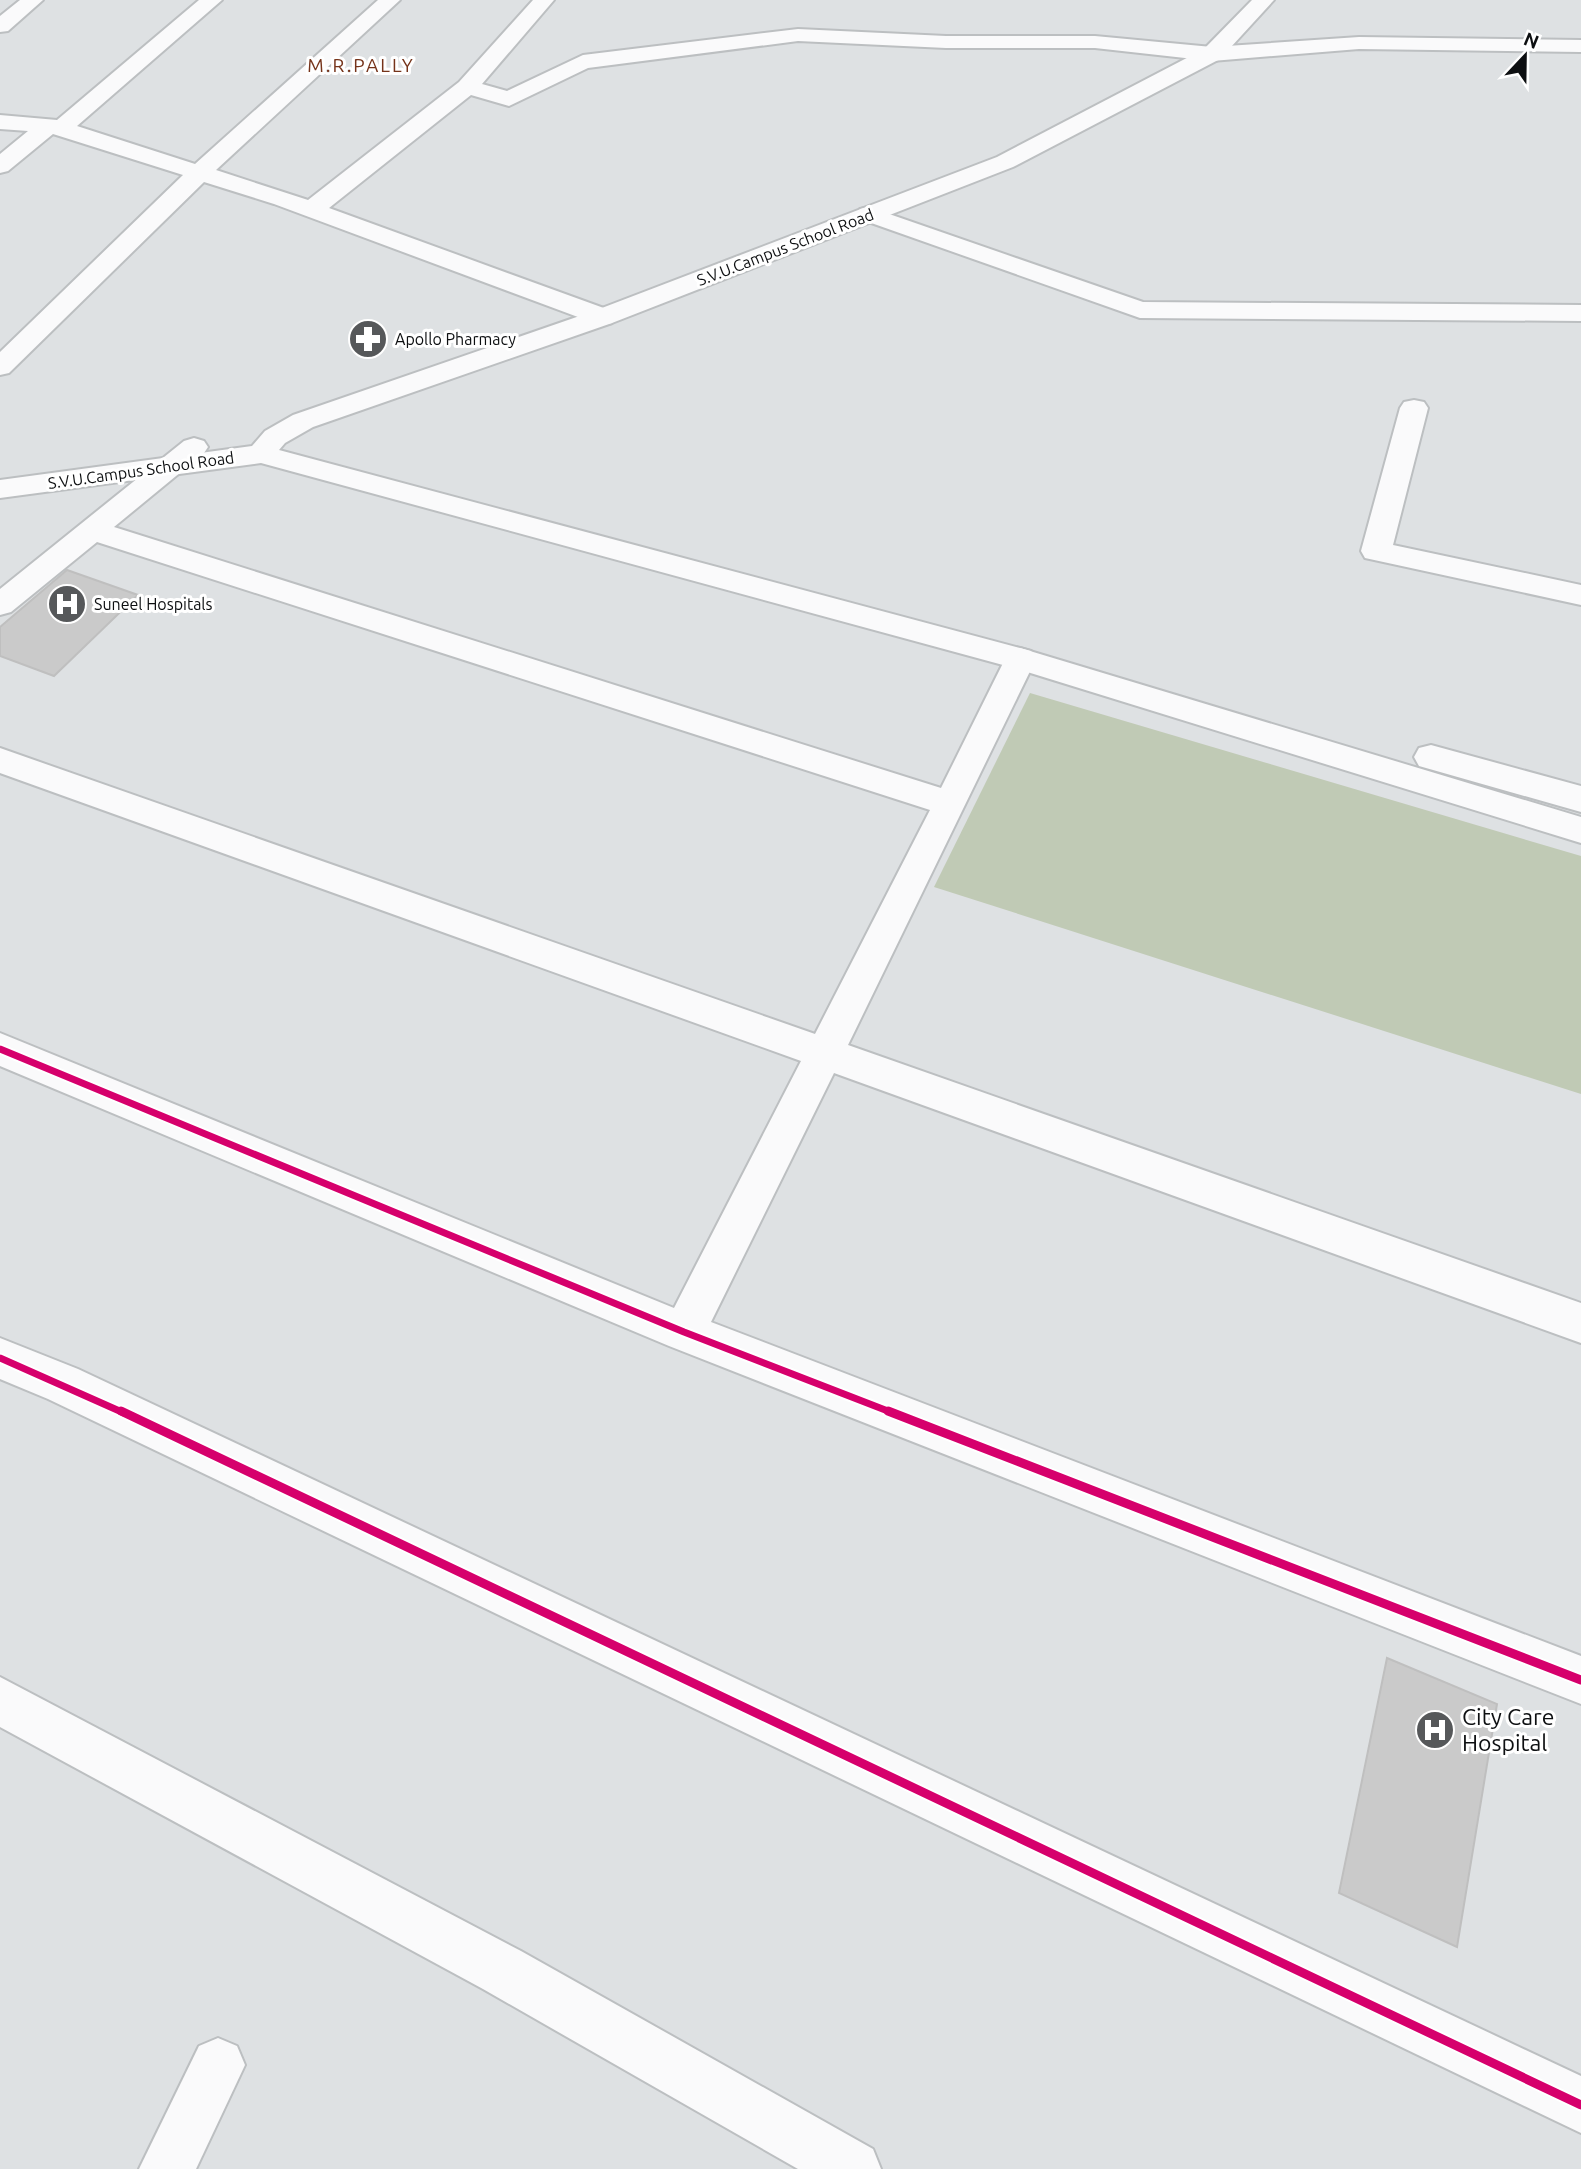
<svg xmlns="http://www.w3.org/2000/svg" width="1581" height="2169" viewBox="0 0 1581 2169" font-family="Ubuntu,sans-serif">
  <rect width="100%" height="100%" fill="#dee1e3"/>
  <path fill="#c0cab5" d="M1030,693L1581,856V1094L934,887Z"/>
  <g fill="#cacaca" stroke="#bfbfbf" stroke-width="2">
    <path d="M67,570L138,595L54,676L0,656V627Z"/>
    <path d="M1387,1658L1497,1704L1457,1947L1339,1893Z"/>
  </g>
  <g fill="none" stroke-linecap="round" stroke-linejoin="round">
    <defs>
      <g id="minor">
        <path d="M20,0H43L8,31L0,32V16Z"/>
        <path d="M199,0H222L77,126L195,164L378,0H400L216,170L308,200L459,82L533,0H554L482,84L507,91L583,55L798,29L946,36H1095L1212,47L1359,37L1581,40V52L1359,49L1212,61L1095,48H946L798,41L588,68L509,106L471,95L329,208L612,311L616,317L612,323L603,325L594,323L274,204L204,182L9,373L0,375V352L183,175L53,134L8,171L0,173V154L28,131L0,129V115L57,120Z"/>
        <path d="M869,207L1143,302L1581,305V321L1140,318L860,219L857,214L860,209Z"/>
        <path d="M1414,400L1424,402L1428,408L1393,545L1581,585V605L1365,558L1361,551L1400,408L1404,402Z"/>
        <path d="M194,438L204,441L208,447L204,453L114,527L941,788L1009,651L1020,648L1031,651L1036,659L848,1045L1581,1303V1343L834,1073L711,1322L1581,1656V1704L669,1346L0,1066V1033L674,1308L801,1061L0,773V748L815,1034L930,810L97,542L11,612L0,615V589L184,441Z"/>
        <path d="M0,1338L78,1369L1581,2076V2133L48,1399L0,1379Z"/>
        <path d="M0,1677L521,1951L873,2149L881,2169H798L483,1989L0,1727Z"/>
        <path d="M218,2038L237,2046L245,2065L196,2169H139L199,2046Z"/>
      </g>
      <g id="tertiary">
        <path d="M1252,0H1274L1220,59L1013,167L612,323L313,427L285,443L279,450L1020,648L1581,817V843L1014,668L261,463L0,498V480L252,446L265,431L293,415L594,311L997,157L1204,49Z"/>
        <path d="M1431,745L1581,786V812L1419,766L1414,757L1419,748Z"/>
      </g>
    </defs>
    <use href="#minor" stroke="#bcbfc1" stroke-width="4"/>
    <use href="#tertiary" stroke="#bcbfc1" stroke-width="4"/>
    <use href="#minor" fill="#fafafb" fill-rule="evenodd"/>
    <use href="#tertiary" fill="#fafafb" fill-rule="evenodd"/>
    <defs>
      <g id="cycleway-far1">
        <path d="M0,1049L684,1332L893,1413"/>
        <path d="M0,1358L124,1413"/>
      </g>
      <g id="cycleway">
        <path d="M121,1411L1581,2105"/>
        <path d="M888,1411L1581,1680"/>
      </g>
    </defs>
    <use href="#cycleway-far1" stroke="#fff" stroke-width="11"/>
    <use href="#cycleway" stroke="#fff" stroke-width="13"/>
    <use href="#cycleway-far1" stroke="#d6006c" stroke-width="7"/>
    <use href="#cycleway" stroke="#d6006c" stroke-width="9"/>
  </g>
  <defs>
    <symbol id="pharmacy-disc" viewBox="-11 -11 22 22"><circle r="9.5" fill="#56585a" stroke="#fff"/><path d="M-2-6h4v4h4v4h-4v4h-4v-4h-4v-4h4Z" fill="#fff"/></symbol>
    <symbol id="hospital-disc" viewBox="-11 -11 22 22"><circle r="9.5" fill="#56585a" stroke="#fff"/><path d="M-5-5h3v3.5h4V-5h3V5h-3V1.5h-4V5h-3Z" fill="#fff"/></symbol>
  </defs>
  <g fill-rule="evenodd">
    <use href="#pharmacy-disc" x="346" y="317" width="44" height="44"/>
    <use href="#hospital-disc" x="45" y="582" width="44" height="44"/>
    <use href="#hospital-disc" x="1413" y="1708" width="44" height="44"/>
  </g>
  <g text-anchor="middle" stroke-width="6" stroke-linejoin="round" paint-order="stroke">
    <g font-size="16" fill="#0d0f11" stroke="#fff">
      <text transform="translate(785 247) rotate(-21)" y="6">S.V.U.Campus School Road</text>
      <text transform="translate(141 470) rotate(-8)" y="6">S.V.U.Campus School Road</text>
    </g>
    <g font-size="16" fill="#0d0f11" stroke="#fff" text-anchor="start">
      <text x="395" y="345">Apollo Pharmacy</text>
      <text x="94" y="610">Suneel Hospitals</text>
    </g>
    <g font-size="19" letter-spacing="2" fill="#75331a" stroke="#fff">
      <text x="361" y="72">M.R.PALLY</text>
    </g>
    <g font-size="23" fill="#0d0f11" stroke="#fff" text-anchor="start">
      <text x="1462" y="1725">City Care<tspan x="1462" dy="26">Hospital</tspan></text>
    </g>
  </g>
  <g transform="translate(1525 56) rotate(22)" stroke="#ffffff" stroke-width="5" paint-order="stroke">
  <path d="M0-5L12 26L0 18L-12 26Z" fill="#0d0f11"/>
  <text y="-10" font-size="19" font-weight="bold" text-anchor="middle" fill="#0d0f11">N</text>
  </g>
</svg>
